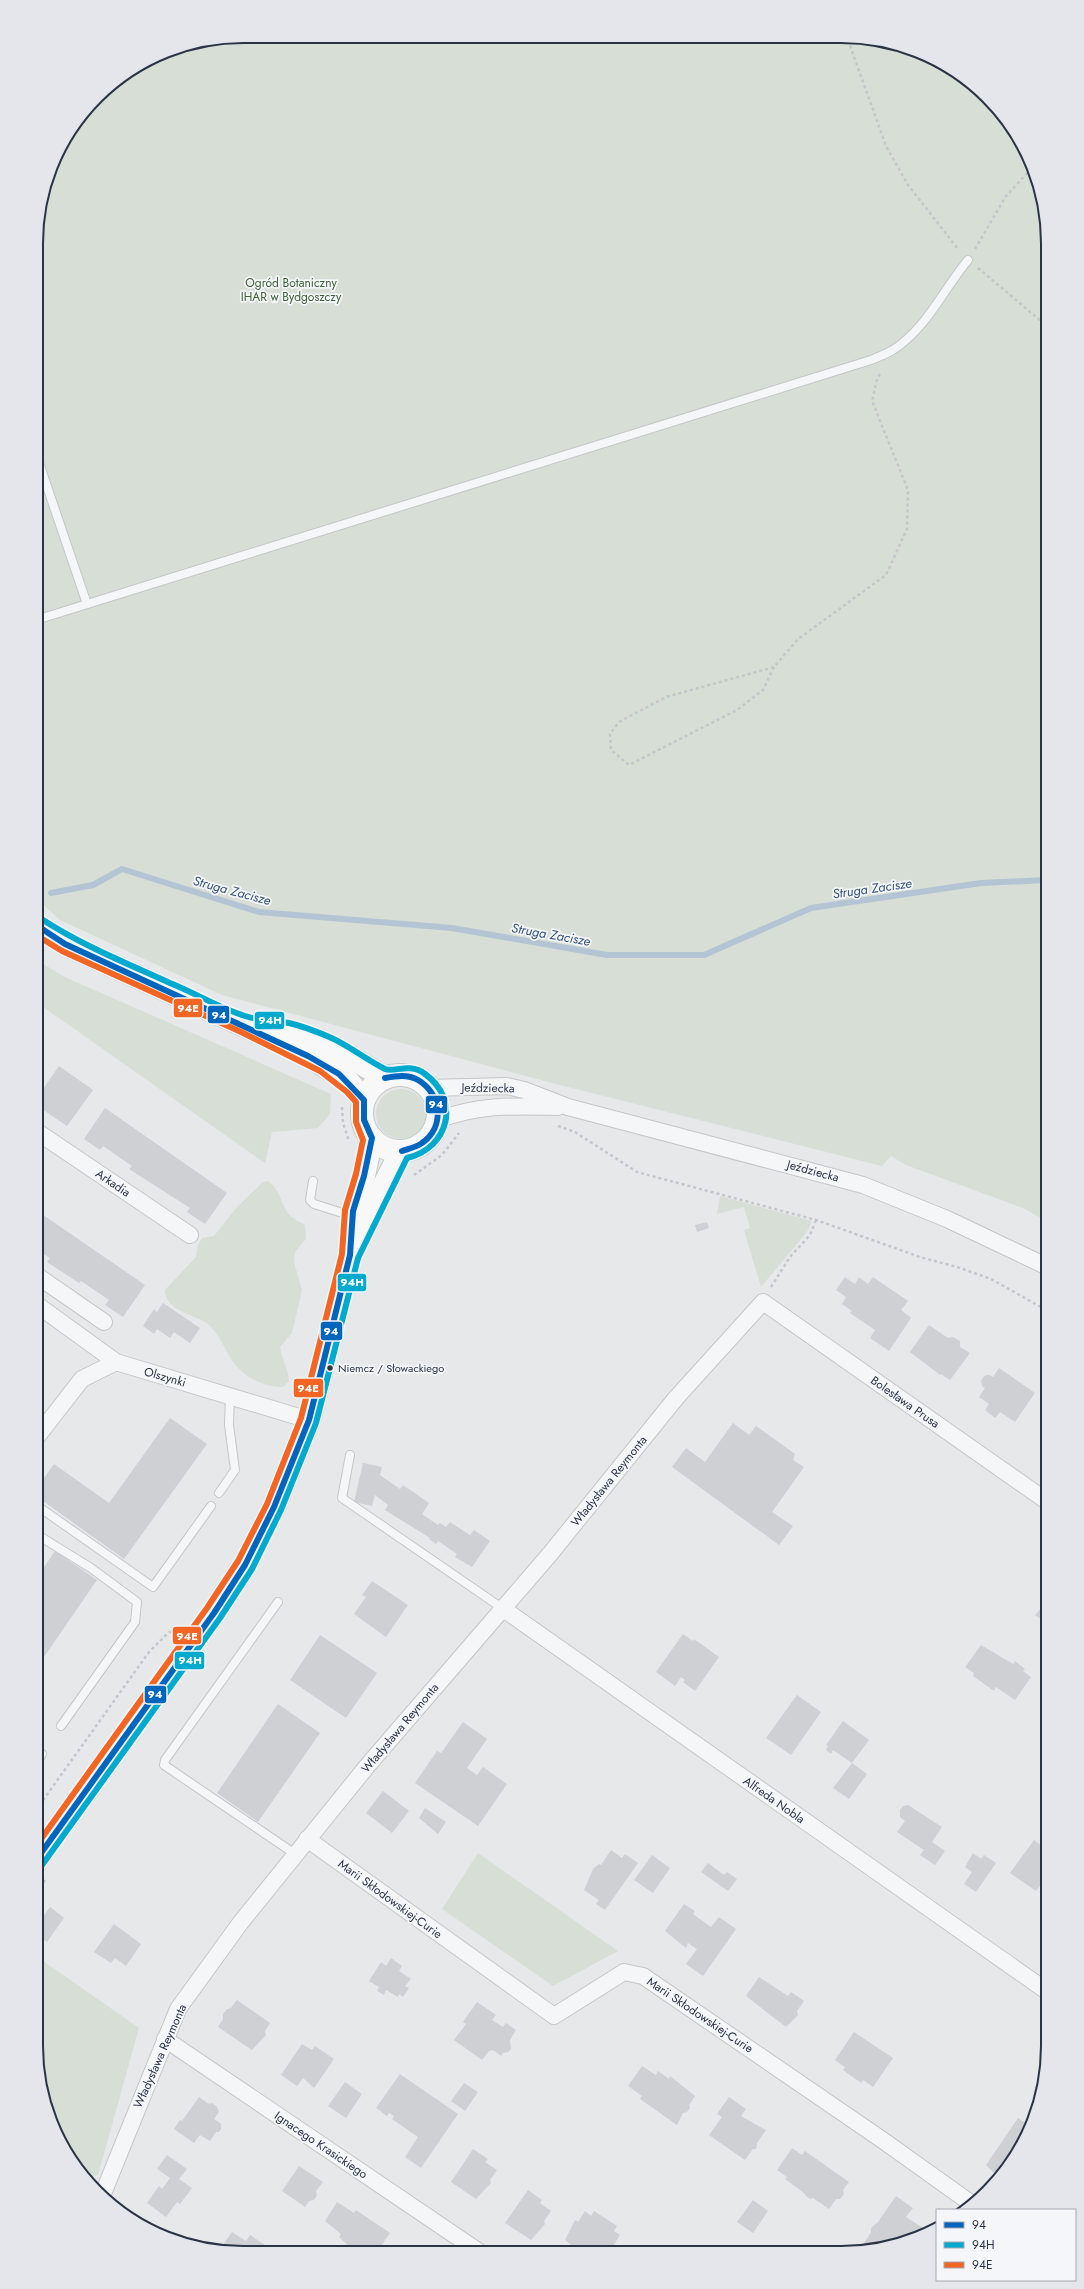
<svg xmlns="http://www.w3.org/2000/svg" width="1084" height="2289" viewBox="0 0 1084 2289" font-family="Jost,sans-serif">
  <rect width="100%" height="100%" fill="#e6e8ea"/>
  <g fill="#d6ded6">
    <path d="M243,36L881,40L933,57L978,87L1020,139L1041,189L1048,243V1222L1023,1208L906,1165L891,1156L882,1166L552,1083L222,995L60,920L36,898V229L57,151L106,87L164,52Z"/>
    <path d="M36,960L67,978L331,1094L330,1114L318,1128L272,1132L265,1163L36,1002Z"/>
    <circle cx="401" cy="1114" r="25"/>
    <path d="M268,1181C279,1188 280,1201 287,1212C290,1217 300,1222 305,1225L306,1239L295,1252L294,1262L302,1290L292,1333L280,1347C282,1359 288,1368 289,1381L283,1387C263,1388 240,1375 230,1357C224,1347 217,1331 208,1324C193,1313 166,1312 165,1290L196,1257L198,1245L202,1238L214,1236L237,1207L263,1182Z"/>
    <path d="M720,1196L812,1221L807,1232L761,1287L744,1230L750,1228L744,1207L717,1214Z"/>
    <path d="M478,1853L618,1951L553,1986L442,1909Z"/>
    <path d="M36,1956L139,2028L98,2175L87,2178C80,2169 70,2160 64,2150C30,2093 36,2019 36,1956Z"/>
  </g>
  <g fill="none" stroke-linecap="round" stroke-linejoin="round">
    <path stroke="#b4c4d5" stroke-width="6" d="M51,893L93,885L122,869L259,912L452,928L607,955H704L811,908L981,883L1048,880"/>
  </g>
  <g fill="#ced0d3">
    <path d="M36,1050L42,1054L36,1063Z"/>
    <path d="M59,1066L93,1090L67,1126L36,1105V1099Z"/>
    <path d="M105,1108L227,1193L205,1224L187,1212L190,1208L129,1169L132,1166L103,1146L100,1150L84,1139Z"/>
    <path d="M36,1210L145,1285L123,1317L105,1305L109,1300L81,1281L79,1283L47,1262L50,1258L36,1249Z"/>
    <path d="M707,1222L709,1228L697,1232L695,1225Z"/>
    <path d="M845,1277L855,1284L859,1277L868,1284L873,1277L908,1301L901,1310L911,1318L889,1351L870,1338L875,1330L850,1313L852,1311L842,1304L846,1297L836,1290Z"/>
    <path d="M163,1303L200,1328L190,1343L174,1332L170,1338L157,1329L154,1334L143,1326L154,1309L157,1312Z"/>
    <path d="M929,1325L948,1338L953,1337L960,1341V1347L970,1353L950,1380L941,1374L940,1375L910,1352Z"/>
    <path d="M999,1368L1035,1393L1015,1422L1000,1412L995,1418L985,1410L989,1404L979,1397L985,1388L982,1386L981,1381L984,1376L989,1375L993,1377Z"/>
    <path d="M170,1418L207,1444L124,1559L36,1496V1489L54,1464L109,1503Z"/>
    <path d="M733,1423L749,1435L756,1426L795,1454L793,1460L804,1467L772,1512L793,1526L779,1545L672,1467L686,1448L705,1462Z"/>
    <path d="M363,1463L382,1467L380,1475L400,1489L403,1485L429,1503L422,1514L438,1525L440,1523L446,1527L450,1522L470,1535L474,1530L490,1541L472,1567L455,1557L457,1554L438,1541L436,1544L429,1539L430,1538L385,1510L388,1505L375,1495L372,1506L354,1502Z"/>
    <path d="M55,1551L97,1580L44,1657L36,1652V1579Z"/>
    <path d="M372,1581L408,1605L386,1637L354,1614L366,1597L362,1595Z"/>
    <path d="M1048,1601V1624L1035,1615Z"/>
    <path d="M683,1634L693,1641L694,1639L719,1657L695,1691L683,1682L685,1680L681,1677L675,1686L656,1672Z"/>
    <path d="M320,1635L377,1673L346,1718L290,1680Z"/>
    <path d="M981,1645L1013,1664L1015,1661L1025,1669L1023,1671L1031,1677L1015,1700L996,1687L994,1691L973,1676L974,1673L965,1667Z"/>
    <path d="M797,1695L821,1712L791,1755L766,1738Z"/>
    <path d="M278,1704L320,1733L258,1822L217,1793Z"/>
    <path d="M843,1721L869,1740L852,1763L833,1750L831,1754L826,1750L828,1746L826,1745Z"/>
    <path d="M463,1722L487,1739L467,1768L477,1775L483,1767L507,1784L478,1826L415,1783L437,1751L441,1753Z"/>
    <path d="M852,1763L867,1774L849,1799L833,1788Z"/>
    <path d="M383,1791L409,1811L392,1833L366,1813Z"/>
    <path d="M908,1805L942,1827L932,1842L945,1851L935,1865L920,1855L924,1850L897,1832L905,1821L900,1817V1810L903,1806Z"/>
    <path d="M425,1808L446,1822L438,1834L419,1818Z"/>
    <path d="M1034,1840L1048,1850V1855L1043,1860L1048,1864V1876L1036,1891L1010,1873Z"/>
    <path d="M611,1850L622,1858L625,1854L638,1863L605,1910L596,1904L599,1900L584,1890L593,1869L599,1864L601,1865Z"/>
    <path d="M973,1853L981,1859L984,1855L996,1863L976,1892L964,1884L972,1872L965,1867Z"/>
    <path d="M652,1855L670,1868L653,1893L634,1880Z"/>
    <path d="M708,1863L724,1875L727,1872L737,1879L728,1891L701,1872Z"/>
    <path d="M684,1904L695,1911L693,1914L711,1927L719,1917L736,1929L703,1976L686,1964L697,1949L688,1943L686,1948L665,1931Z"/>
    <path d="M50,1907L64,1918L47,1942L36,1934V1926Z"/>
    <path d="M114,1924L141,1944L126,1966L115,1958L111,1963L94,1952Z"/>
    <path d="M391,1958L402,1966L399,1971L411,1979L405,1986L409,1988L403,1997L399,1994L398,1997L386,1990L384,1995L377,1991L379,1987L369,1981L381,1962L386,1966Z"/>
    <path d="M759,1977L788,1996L791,1992L804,2001L797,2011L798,2015L786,2027L746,1996Z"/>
    <path d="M237,2000L270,2023L265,2031L266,2035L252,2050L218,2027L223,2019V2014L227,2009L231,2008Z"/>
    <path d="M477,2002L496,2015L492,2020L503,2027L506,2023L516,2030L510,2040L511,2049L508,2052L503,2053L501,2056L493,2050L489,2051L482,2060L454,2040L466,2024L463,2022Z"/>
    <path d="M854,2032L893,2058L873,2087L863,2080L861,2083L843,2070L845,2067L835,2060Z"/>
    <path d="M302,2044L312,2050L315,2046L334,2059L314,2088L303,2078L297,2086L281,2075Z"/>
    <path d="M642,2066L656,2075L658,2071L669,2079L670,2076L695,2096L689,2105L690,2108L687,2112L683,2113L677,2125L640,2099L642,2096L628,2086Z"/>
    <path d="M400,2074L458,2114L421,2168L405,2157L418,2137L392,2119L394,2116L389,2113L387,2116L376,2108Z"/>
    <path d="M345,2082L362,2094L346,2118L328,2106Z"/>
    <path d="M464,2083L478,2092L465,2111L451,2101Z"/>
    <path d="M199,2097L209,2104L212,2103L217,2107L219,2112L214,2119L221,2124V2129L219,2132H216L210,2141L200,2135L194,2143L174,2129L180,2120L182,2121Z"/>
    <path d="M729,2097L746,2109L741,2116L766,2130L757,2143L756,2149H753L745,2160L709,2135L722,2117L717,2114Z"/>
    <path d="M1018,2118L1031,2127L1008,2168L1003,2165L998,2173L995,2171L994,2173L986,2165Z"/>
    <path d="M792,2148L802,2155L805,2151L849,2182L843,2190L844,2194L840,2199H836L829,2209L813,2198L810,2199L806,2196L804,2193L785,2179L787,2177L777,2170Z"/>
    <path d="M473,2149L488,2159L485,2162L497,2170L490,2180L491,2183L476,2199L451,2182Z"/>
    <path d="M167,2155L187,2169L179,2179L192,2188L180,2204L177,2202L166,2217L147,2203L159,2186L162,2189L170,2178L157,2169Z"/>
    <path d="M299,2166L323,2182L316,2191L317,2195L314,2200L309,2201L305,2207L282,2191Z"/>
    <path d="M528,2190L542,2200L540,2203L551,2211L544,2221L545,2224L531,2240L505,2223Z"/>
    <path d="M896,2196L913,2208L906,2217L928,2231L895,2246L859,2251L871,2232V2228L878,2222Z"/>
    <path d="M753,2200L768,2211L753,2233L737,2222Z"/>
    <path d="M337,2202L354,2213L356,2210L390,2233L378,2250H370L366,2248L364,2250H353L339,2237L341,2234L325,2221Z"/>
    <path d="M585,2211L591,2216L594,2211L617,2226L614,2231L620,2235L613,2246L615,2248L612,2252L570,2251L573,2246L565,2240L575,2220L578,2222Z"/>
    <path d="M232,2232L246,2241L250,2235L265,2245L263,2248L265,2249H220Z"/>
  </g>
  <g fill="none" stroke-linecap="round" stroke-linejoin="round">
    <defs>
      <g id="lane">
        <path d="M36,454L87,604"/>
        <path d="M36,620L871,360C878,357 886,354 893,350C927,328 943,290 968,260"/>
        <path d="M313,1181L310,1200L314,1204L352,1216"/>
        <path d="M350,1455L342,1498L502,1608"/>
        <path d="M219,1493L235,1470L229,1425L230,1396"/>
        <path d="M36,1505L153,1587L211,1506"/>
        <path d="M36,1534L91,1568L137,1602L135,1622L61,1726"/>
        <path d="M278,1602L165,1760L164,1765L295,1854"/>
        <path d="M36,1763L42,1754"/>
      </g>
      <g id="street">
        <path d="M429,1088L507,1086L524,1090L568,1107L863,1185L947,1219L1048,1267"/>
        <path d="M438,1120C479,1104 515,1106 558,1107"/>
        <path d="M36,1131L190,1235"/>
        <path d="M36,1275L104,1322"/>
        <path d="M36,1304L116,1362L309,1420"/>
        <path d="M36,1438L82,1379L116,1362"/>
        <path d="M502,1608L1048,1992"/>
        <path d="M307,1839L554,2016L624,1972L643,1976L881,2139L972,2204"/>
        <path d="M165,2039L478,2251"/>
        <path d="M102,2196L178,2009L241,1922L368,1765L550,1554L676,1398L763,1302L1048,1502"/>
      </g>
      <g id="secondary">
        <path d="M36,925L65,944L306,1054L349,1082L364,1100"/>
        <path d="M272,1028C314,1035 349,1056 385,1078"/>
        <circle cx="400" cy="1113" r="38"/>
        <path d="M353,1249C371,1217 383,1182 402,1151"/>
        <path d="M36,1860L214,1613L245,1565L274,1507L309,1420L350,1255L353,1211L364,1176L372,1138"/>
      </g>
    </defs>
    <use href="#lane" stroke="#c4c6c8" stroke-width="10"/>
    <use href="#street" stroke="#c4c6c8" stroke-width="18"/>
    <use href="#secondary" stroke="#c4c6c8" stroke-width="24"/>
    <g stroke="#c5c6ca" stroke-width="2.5" stroke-dasharray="3 3" stroke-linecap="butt">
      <path d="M848,40L886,146L908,185L958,249"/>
      <path d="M975,249L1006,196L1032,168"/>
      <path d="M978,268L1048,327"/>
      <path d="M774,667L763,690L737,710L629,765L611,750L610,734L619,722L666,697L774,667L798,639L886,575L907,529L908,490L872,401L877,379L881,372"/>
      <path d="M342,1107L343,1123L349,1141"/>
      <path d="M558,1126L575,1132L637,1172L816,1220L920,1257L957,1267L991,1279L1048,1311"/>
      <path d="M414,1175L442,1155L459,1133"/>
      <path d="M771,1287L790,1257L810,1235L816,1220"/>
      <path d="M36,1810L149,1652L168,1633L176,1629"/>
      <path d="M36,1892L45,1880"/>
    </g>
    <use href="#lane" stroke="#f5f6f7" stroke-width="8"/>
    <use href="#street" stroke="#f5f6f7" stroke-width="16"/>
    <use href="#secondary" stroke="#f8f8f8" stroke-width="22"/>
    <defs>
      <g id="bus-1">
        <path d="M385,1078C396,1076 408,1074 418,1080C442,1094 445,1127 422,1143C417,1147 408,1149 402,1151"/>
        <path d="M36,1860L214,1613L245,1565L274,1507L309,1420L350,1255L353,1211L364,1176L372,1138L364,1120V1100L339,1074L308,1056L65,944L36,925"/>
      </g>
      <path id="bus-2" d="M40,918C81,945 126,963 170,983C195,993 219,1008 245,1016C259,1021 275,1020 289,1023C302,1026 315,1031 327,1036C347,1044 365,1059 385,1069C394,1073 409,1062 425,1074C461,1100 449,1148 407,1158L358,1258L316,1423L281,1510L252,1569L220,1618L42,1865"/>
      <path id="bus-3" d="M36,1846L207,1608L238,1561L267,1504L301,1418L342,1254L345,1210L356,1174L363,1140L356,1122V1102L347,1092L320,1071L239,1031L62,951L36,935"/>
    </defs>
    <use href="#bus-1" stroke="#f4f6f9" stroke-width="9"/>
    <use href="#bus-2" stroke="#f4f6f9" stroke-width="9"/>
    <use href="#bus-3" stroke="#f4f6f9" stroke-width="9"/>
    <use href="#bus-1" stroke="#0065bd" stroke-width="6"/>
    <use href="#bus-2" stroke="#00a9ce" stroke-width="6"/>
    <use href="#bus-3" stroke="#f26522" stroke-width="6"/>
  </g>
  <circle fill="#2b3445" stroke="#f4f6f9" stroke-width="1.5" cx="330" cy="1368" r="3.5"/>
  <g text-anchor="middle" stroke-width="3.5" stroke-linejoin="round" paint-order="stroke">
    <g font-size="11" fill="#2b3445" stroke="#f4f6f9" text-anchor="start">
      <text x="338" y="1372">Niemcz / Słowackiego</text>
    </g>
    <g font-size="12" fill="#3f6138" stroke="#f4f6f9">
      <text x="291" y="287">Ogród Botaniczny<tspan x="291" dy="14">IHAR w Bydgoszczy</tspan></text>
    </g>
    <g font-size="12" fill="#2b3445" stroke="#f4f6f9">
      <text transform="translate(488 1088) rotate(1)" y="4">Jeździecka</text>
      <text transform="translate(813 1171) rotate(15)" y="4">Jeździecka</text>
      <text transform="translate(113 1183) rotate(34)" y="4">Arkadia</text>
      <text transform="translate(165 1377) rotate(16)" y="4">Olszynki</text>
      <text transform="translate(905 1402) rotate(35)" y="4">Bolesława Prusa</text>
      <text transform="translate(609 1481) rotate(-51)" y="4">Władysława Reymonta</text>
      <text transform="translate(400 1728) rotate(-50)" y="4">Władysława Reymonta</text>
      <text transform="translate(774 1800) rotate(35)" y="4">Alfreda Nobla</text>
      <text transform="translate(390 1899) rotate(36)" y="4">Marii Skłodowskiej-Curie</text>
      <text transform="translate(700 2015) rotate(34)" y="4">Marii Skłodowskiej-Curie</text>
      <text transform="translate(160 2056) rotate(-66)" y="4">Władysława Reymonta</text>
      <text transform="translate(321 2145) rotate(34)" y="4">Ignacego Krasickiego</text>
    </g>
    <g font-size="13" font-style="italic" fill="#34527a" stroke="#f4f6f9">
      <text transform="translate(872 888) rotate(-8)" y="5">Struga Zacisze</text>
      <text transform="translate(232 890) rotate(15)" y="5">Struga Zacisze</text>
      <text transform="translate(551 934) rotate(10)" y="5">Struga Zacisze</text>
    </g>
  </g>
  <path d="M0 0H1084V2289H0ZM243 43H841A200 200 0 0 1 1041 243V2046A200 200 0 0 1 841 2246H243A200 200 0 0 1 43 2046V243A200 200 0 0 1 243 43Z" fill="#e4e6eb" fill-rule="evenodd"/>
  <path fill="none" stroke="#2b3445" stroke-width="2" d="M243 43H841A200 200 0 0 1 1041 243V2046A200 200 0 0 1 841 2246H243A200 200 0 0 1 43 2046V243A200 200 0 0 1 243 43Z"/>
  <g stroke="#f4f6f9" stroke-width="1.5">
    <rect x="173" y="998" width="30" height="20" rx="4" fill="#f26522"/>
    <rect x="207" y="1005" width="23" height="19" rx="4" fill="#0065bd"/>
    <rect x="254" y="1011" width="31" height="19" rx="4" fill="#00a9ce"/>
    <rect x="425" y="1095" width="23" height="19" rx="4" fill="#0065bd"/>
    <rect x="337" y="1273" width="30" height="19" rx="4" fill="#00a9ce"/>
    <rect x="320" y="1321" width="23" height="20" rx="4" fill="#0065bd"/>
    <rect x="293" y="1378" width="31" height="20" rx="4" fill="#f26522"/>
    <rect x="172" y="1626" width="30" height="19" rx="4" fill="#f26522"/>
    <rect x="174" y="1651" width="31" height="19" rx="4" fill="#00a9ce"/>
    <rect x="144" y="1685" width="23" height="19" rx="4" fill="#0065bd"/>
  </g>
  <g font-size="11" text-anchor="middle" font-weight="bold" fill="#fff">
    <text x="188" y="1012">94E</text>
    <text x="219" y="1019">94</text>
    <text x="270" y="1024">94H</text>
    <text x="436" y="1108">94</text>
    <text x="352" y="1286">94H</text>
    <text x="331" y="1335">94</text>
    <text x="308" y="1392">94E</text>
    <text x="187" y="1640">94E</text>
    <text x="190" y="1664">94H</text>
    <text x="155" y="1698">94</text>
  </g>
  <rect x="936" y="2209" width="140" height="72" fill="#f4f6f9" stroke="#a4a8b1"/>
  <rect x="944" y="2222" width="20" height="6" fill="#0065bd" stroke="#a4a8b1"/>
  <text x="972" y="2229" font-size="12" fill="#2b3445">94</text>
  <rect x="944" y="2242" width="20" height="6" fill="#00a9ce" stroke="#a4a8b1"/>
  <text x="972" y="2249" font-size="12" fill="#2b3445">94H</text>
  <rect x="944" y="2262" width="20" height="6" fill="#f26522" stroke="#a4a8b1"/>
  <text x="972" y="2269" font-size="12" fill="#2b3445">94E</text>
</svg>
